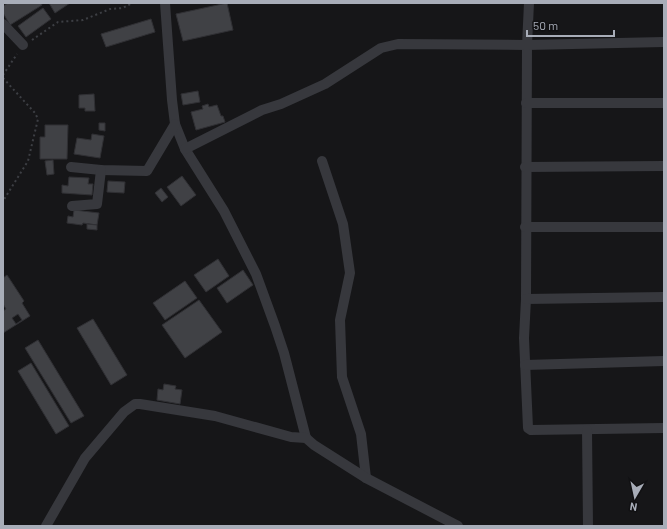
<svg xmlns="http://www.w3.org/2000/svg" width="667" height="529" viewBox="0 0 667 529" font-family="Barlow,sans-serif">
  <rect width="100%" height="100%" fill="#161618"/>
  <g fill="#404145" stroke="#303034" fill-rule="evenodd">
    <path d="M8,3H41L42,5L10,25L3,13V6Z"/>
    <path d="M49,3H70L55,13Z"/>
    <path d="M227,3L233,30L183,41L176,14Z"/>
    <path d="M43,8L51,19L26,37L18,26Z"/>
    <path d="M151,19L155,32L106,47L101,34Z"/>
    <path d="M198,91L200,102L183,105L181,94Z"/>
    <path d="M94,94L95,111H85V108H79V95Z"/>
    <path d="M208,104L209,107L217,105L221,116H223L225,122L196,130L191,112L203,109L202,106Z"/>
    <path d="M99,123H105V131L99,130Z"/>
    <path d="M45,125H68L67,159H40V137H45Z"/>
    <path d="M92,134L104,136L100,158L74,154L77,138L91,140Z"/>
    <path d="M53,160L54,174L47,175L45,161Z"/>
    <path d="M182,176L196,195L181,206L167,187Z"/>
    <path d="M69,177L89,178L88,184H93L92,195L62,193V185L68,186Z"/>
    <path d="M108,181L125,182L124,193L107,192Z"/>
    <path d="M161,188L168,197L162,202L155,193Z"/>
    <path d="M74,210L99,213L97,225L83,223L82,225L67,223L68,216L73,217Z"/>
    <path d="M87,224L97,225V230L87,229Z"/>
    <path d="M218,259L229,276L206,292L194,275Z"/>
    <path d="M243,270L253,285L227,303L217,288Z"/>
    <path d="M7,275L24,301L22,303L30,316L3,333V311L6,309L3,304V278ZM18,314L22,320L16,324L12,318Z"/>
    <path d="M185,281L197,298L165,320L153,303Z"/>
    <path d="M199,300L222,332L185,358L162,325Z"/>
    <path d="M93,319L127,375L111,385L77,328Z"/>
    <path d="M38,340L84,416L71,423L25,348Z"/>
    <path d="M31,363L69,426L56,434L18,371Z"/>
    <path d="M164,384L176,386L175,389L182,390L180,404L157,400L158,389L163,390Z"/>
  </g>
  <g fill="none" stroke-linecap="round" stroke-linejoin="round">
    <g stroke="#3d3f44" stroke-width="2" stroke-dasharray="2 3" stroke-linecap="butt">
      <path d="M32,40L58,22L83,20L110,9L123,8L132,3"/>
      <path d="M3,75L17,54"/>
      <path d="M3,78L35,113L38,119L28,161L3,201"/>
    </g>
    <g stroke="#37383d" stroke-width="10">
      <path d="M165,3L172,100L175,124L185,149L224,211L256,274L275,326L284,353L306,438"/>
      <path d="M529,3L527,45L526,299L524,338L528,428L531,430L664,428"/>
      <path d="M3,24L23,45"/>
      <path d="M526,103H664"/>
      <path d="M185,149L262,110L281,104L325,84L381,48L398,44L527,45L664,42"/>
      <path d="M322,161L343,224L350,273L340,320L342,377L361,434L366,478"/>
      <path d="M71,167L101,170L147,171L175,124"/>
      <path d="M525,167L664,166"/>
      <path d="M72,206L97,204L101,170"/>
      <path d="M525,227H664"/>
      <path d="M526,299L664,297"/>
      <path d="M525,365L664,361"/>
      <path d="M587,430L588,526"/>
      <path d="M46,526L85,458L124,412L135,404H140L215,416L291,437L306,438L314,445L366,478L458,526"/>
    </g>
  </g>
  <rect width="667" height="529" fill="none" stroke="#a8adb8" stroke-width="8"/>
  <g transform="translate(635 497) rotate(189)" stroke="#111113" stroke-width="3" paint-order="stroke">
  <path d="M0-3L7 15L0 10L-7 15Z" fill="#a8adb8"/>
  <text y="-6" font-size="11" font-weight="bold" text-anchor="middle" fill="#a8adb8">N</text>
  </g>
  <path d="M527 30v6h87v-6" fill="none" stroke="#a8adb8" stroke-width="2"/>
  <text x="533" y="30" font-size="12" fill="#a8adb8" stroke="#111113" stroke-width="3" paint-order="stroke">50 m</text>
</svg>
